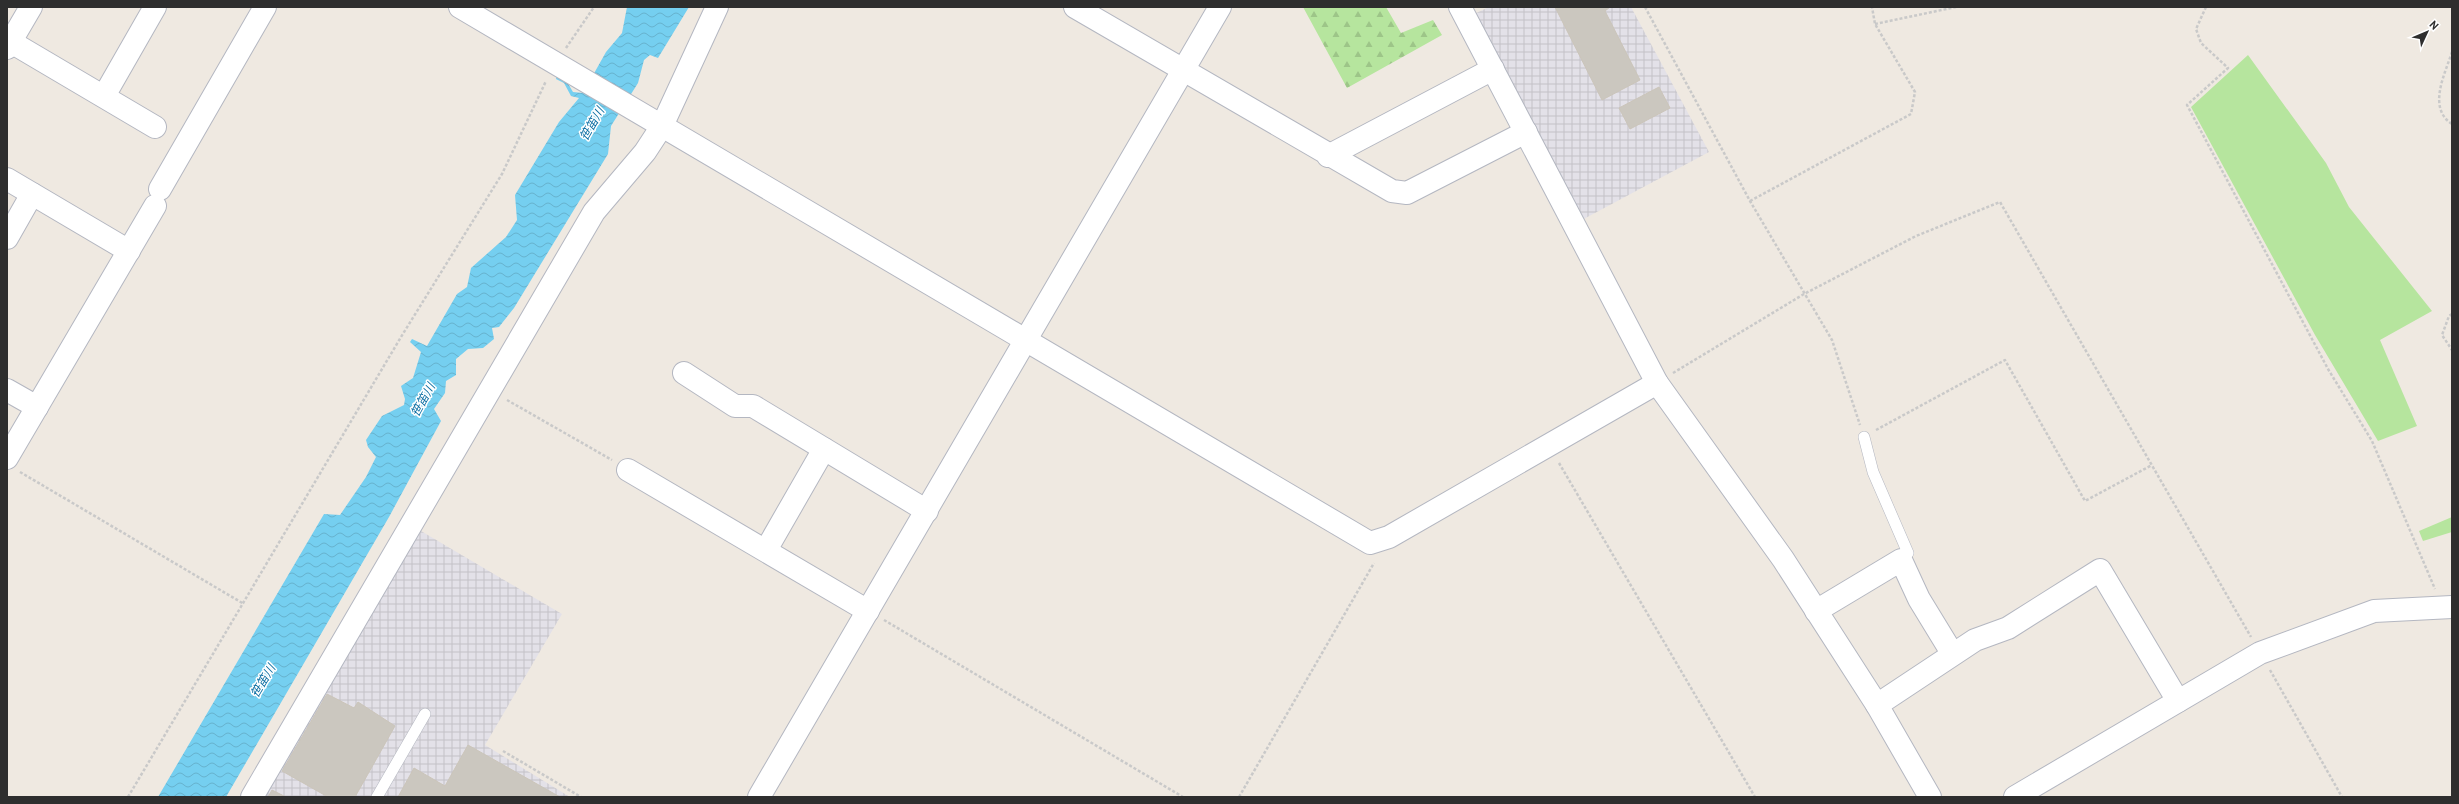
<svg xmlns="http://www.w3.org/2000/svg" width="2459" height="804" viewBox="0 0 2459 804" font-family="'PT Sans','Noto Sans JP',sans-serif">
  <defs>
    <pattern id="industrial-grid" width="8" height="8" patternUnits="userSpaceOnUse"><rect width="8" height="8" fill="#e3e1e8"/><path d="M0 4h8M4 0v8" fill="none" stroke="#c3c1c7"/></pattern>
    <pattern id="forest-firs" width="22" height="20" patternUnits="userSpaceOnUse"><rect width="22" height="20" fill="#b6e59e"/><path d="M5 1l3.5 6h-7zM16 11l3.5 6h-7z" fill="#9dc588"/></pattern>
    <pattern id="water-waves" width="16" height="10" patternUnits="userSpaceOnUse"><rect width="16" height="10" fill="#75cff0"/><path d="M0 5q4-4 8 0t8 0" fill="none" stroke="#66b2ce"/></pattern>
  </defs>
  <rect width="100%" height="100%" fill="#efe9e1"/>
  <g fill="url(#industrial-grid)">
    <path d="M1489,7H1631L1709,152L1580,221L1472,15Z"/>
    <path d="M421,531L562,614L485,745L570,797H261L326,686Z"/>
  </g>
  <g fill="#b6e59e">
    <path d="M2248,55L2326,163L2349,207L2432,311L2380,340L2417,426L2378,441L2315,335L2191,107Z"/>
    <path d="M2452,517V532L2423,541L2419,531Z"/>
  </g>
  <path fill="url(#forest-firs)" d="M1303,7H1386L1401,33L1433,20L1442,35L1347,88Z"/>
  <path fill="url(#water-waves)" d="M627,7H689L658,58L650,55L644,60L638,83L611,126L608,154L514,308L499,327L492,328L494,339L483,348L468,349L456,359V375L446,381L445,393L434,409L441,421L389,517L226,797H158L324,514L340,515L366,477L376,457L368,447L366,440L382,416L404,405L405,399L401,386L413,378L421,352L410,342L412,339L427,346L457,294L467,287L471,268L506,237L517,220L515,195L559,122L579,98L571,96L564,83L556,79L557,75L567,82L573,92L583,93L606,52L622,33Z"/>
  <g fill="#cbc7bf" stroke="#cbc5ba">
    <path d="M1555,7H1610L1605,11L1640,80L1602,100Z"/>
    <path d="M1659,87L1670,108L1630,129L1619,108Z"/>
    <path d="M327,694L354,708L358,702L395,726L355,797H328L282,771Z"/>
    <path d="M468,745L560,797H398L414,768L445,786Z"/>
    <path d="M272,790L286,797H268Z"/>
  </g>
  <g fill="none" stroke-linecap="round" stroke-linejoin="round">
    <defs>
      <g id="service">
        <path d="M1864,437L1873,472L1908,553L1901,560"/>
        <path d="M377,797L425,714"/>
      </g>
      <g id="minor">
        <path d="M460,7L1370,543L1389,537L1657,383"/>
        <path d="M1075,7L1392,191L1407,193L1526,132"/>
        <path d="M1460,7L1657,383L1783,559L1877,705L1930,797"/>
        <path d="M11,42L155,127"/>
        <path d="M7,48L31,7"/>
        <path d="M104,96L155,7"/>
        <path d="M1328,156L1493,69"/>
        <path d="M7,179L129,251"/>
        <path d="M160,189L265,7"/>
        <path d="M7,238L32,194"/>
        <path d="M684,373L735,406H753L927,511"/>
        <path d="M7,390L37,407"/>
        <path d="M7,458L155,206"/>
        <path d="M628,470L868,611"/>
        <path d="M766,550L824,449"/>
        <path d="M1816,611L1901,560L1919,599L1952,653"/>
        <path d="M1877,705L1975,640L2008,628L2100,570L2178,701"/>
        <path d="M252,797L594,212L645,152L662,126L717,7"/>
        <path d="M759,797L1220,7"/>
        <path d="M2015,797L2260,653L2374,611L2452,607"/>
      </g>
    </defs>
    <use href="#service" stroke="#b4b7c1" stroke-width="12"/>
    <use href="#minor" stroke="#b4b7c1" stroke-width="24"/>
    <g stroke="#c9c9c9" stroke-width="2.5" stroke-dasharray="3 2" stroke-linecap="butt">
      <path d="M1645,7L1750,201L1832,340L1860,425"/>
      <path d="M2206,7L2196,29L2201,43L2228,68L2187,105L2328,369L2372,441L2435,589"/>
      <path d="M1875,24L1956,7"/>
      <path d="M566,48L594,7"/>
      <path d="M2452,52C2445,74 2427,108 2452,124"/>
      <path d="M1750,201L1911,114L1915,92L1875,24L1872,7"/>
      <path d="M2452,314L2449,316L2442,335L2452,350"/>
      <path d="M1673,373L1804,294L1916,236L2000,202L2251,637"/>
      <path d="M507,400L612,460"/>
      <path d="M1876,430L2005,360L2085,501L2152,465"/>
      <path d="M1559,463L1755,797"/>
      <path d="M20,472L244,604"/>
      <path d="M884,620L1183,797"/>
      <path d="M2270,670L2342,797"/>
      <path d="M503,751L581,797"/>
      <path d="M128,797L401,337L502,174L546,81"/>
      <path d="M1239,797L1374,563"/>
    </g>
    <use href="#service" stroke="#fff" stroke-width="11"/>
    <use href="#minor" stroke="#fff" stroke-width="22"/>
  </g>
  <g text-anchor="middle" stroke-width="3" stroke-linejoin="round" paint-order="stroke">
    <g font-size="12" font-style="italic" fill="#0d6fa3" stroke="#fff">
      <text transform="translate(592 124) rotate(-60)" y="4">笹笛川</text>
      <text transform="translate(423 400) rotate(-61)" y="4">笹笛川</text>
      <text transform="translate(263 681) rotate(-59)" y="4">笹笛川</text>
    </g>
  </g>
  <rect width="2459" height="804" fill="none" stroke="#2e2e2e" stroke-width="16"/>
  <g transform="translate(2427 32) rotate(46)" stroke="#ffffff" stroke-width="3" paint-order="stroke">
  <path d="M0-3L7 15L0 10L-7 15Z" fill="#2e2e2e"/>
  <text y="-6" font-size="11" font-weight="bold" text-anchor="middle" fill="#2e2e2e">N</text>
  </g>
</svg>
